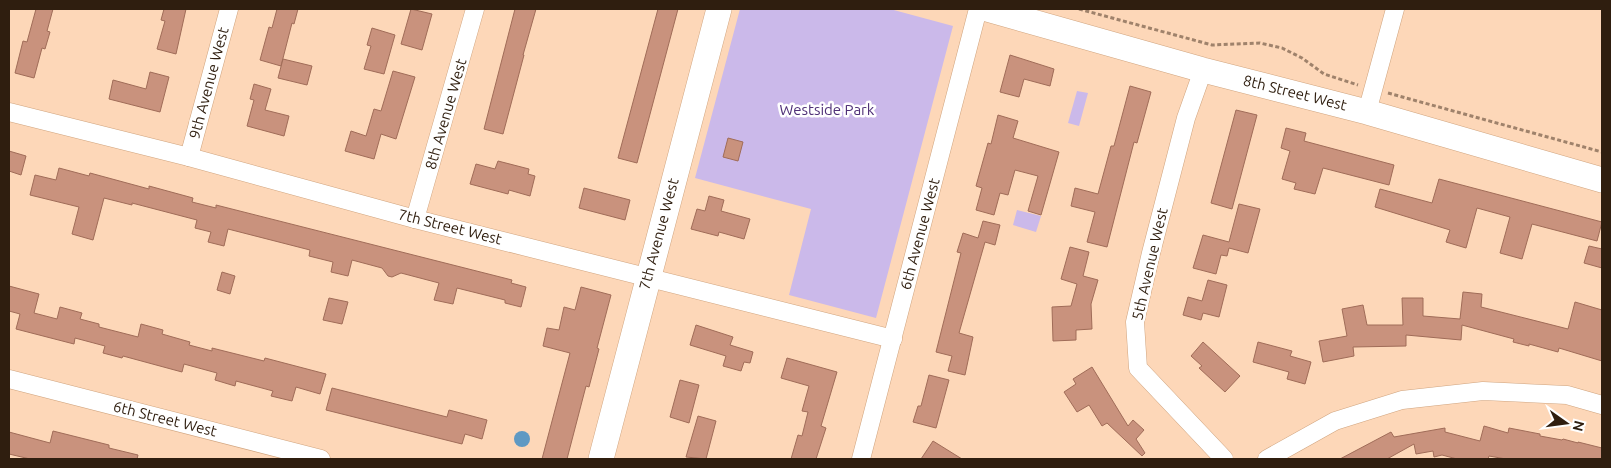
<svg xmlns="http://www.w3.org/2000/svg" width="1611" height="468" viewBox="0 0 1611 468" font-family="Ubuntu,sans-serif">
  <rect width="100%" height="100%" fill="#fdd7b8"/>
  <g fill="#cbb9ea">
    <path d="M740,9H890L953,26L876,318L789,295L811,209L695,178Z"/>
    <path d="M1077,91L1088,93L1079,126L1068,123Z"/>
    <path d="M1017,210L1041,216L1036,232L1013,225Z"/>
  </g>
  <circle fill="#5f99c3" cx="522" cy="439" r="8"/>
  <g fill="#c9927d" stroke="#a06c58">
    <path d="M36,9H53L47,31L50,32L45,49L42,48L34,78L15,73L23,41L27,42Z"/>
    <path d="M164,9H186L176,54L157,49L165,21L161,20Z"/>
    <path d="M277,9H298L294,24L292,23L281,66L260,60L269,27L272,28Z"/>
    <path d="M411,9L432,14L422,50L401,44Z"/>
    <path d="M515,9H536L523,55H524L503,134L484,129Z"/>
    <path d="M658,9H678L637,163L618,158Z"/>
    <path d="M372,28L395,35L384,74L364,69L371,46L367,45Z"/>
    <path d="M1010,55L1054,69L1050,86L1024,79L1019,97L1000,92Z"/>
    <path d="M283,59L312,66L307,85L278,78Z"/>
    <path d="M393,71L415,77L396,139L381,134L374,159L345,151L351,131L366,136L374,109L381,111Z"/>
    <path d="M150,72L169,77L160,112L109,99L113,80L146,89Z"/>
    <path d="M254,84L271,89L265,110L289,116L284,136L247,126L254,100L250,99Z"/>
    <path d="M1130,86L1151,92L1137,143L1134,142L1107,247L1087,242L1095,212L1071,206L1075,188L1098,194L1111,146H1114Z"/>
    <path d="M1236,110L1257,115L1232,209L1211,203Z"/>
    <path d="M998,115L1018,121L1013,138L1059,152L1041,215L1028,211L1038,176L1015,170L1008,195L1000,193L994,215L976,210L982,188L976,186L988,143L991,144Z"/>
    <path d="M1286,128L1306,133L1304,141L1394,165L1389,185L1323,168L1315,194L1294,189L1296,183L1282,179L1290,151L1281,148Z"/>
    <path d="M728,138L743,142L738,161L723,157Z"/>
    <path d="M9,151L26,156L21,175L9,171Z"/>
    <path d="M498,161L529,169L528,174L535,176L530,196L509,190L508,194L470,184L476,164L495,169Z"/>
    <path d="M59,168L89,176L90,173L149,189V186L193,198L192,202L216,208V205L512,280L511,283L526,287L521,307L505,303V300L457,288L453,304L434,300L439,283L401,273L392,277L388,276L382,268L352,260L348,276L331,272L333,262L309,256L310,250L228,229L224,246L208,242L211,232L195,228L197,220L132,203V205L104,198L93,240L72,234L79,207L30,195L35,175L56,180Z"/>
    <path d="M1439,179L1602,222L1597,241L1532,224L1522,259L1500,253L1510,217L1477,208L1466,248L1446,242L1450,230L1375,207L1380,189L1432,203Z"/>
    <path d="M584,188L630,200L625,220L579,208Z"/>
    <path d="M709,196L724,200L721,211L750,219L744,239L719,232L718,236L691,229L697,209L705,211Z"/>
    <path d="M1239,204L1260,209L1248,253L1229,248L1227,256L1221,255L1216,274L1193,268L1203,235L1229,242Z"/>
    <path d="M983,221L1000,225L995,245L985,242L959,333L973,337L965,375L948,371L952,356L936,352L961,253L957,252L963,233L978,238Z"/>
    <path d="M1589,246L1602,249V268L1584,263Z"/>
    <path d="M1070,247L1089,252L1083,276L1098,280L1091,304L1092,329L1076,330V340L1053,341L1052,307L1071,306L1077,284L1061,279Z"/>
    <path d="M222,272L235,276L230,294L217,290Z"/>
    <path d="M1208,280L1227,285L1219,317L1203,313L1201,320L1183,315L1188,297L1202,301Z"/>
    <path d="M9,286L39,294L34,313L57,319L60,307L82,313L80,319L99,324V327L138,337L141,324L163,330L162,334L190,342L189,345L212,351V348L264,361L265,358L326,374L320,394L296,387L292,401L271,396L273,391L236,381L235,386L215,380L217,373L184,364L182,372L123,356L122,358L103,353L105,346L75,338L74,344L16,329L20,314L9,311Z"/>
    <path d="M581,287L611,295L597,348L599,349L589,387L586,386L567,459H542L570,353L543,346L547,328L559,330L564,307L575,310Z"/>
    <path d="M1463,292L1482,294L1481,307L1568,329L1575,302L1602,310V361L1559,348L1558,352L1529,344V346L1513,342L1514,339L1462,325L1461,340L1406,335V346L1353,347L1354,356L1323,362L1319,341L1347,336L1342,309L1363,305L1367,325H1403L1402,298H1423V316L1460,319Z"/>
    <path d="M329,298L348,302L342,324L323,320Z"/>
    <path d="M696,325L733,337L730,345L753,352L750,363L744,362L741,371L723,366L726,356L690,345Z"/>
    <path d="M1203,342L1240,376L1225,392L1199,368L1202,366L1191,356Z"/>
    <path d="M1258,342L1292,351L1290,356L1311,362L1305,384L1287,379L1289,372L1253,362Z"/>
    <path d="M787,358L837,372L821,426L826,428L816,459H791L798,435L802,436L808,412L802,411L809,386L781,378Z"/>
    <path d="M1092,367L1128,426L1133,420L1144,430L1136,439L1145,453L1142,456L1107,423L1102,426L1089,405L1077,412L1064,392L1076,384L1073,379Z"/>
    <path d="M929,375L949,380L936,428L913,422L918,406H921Z"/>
    <path d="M680,380L699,385L689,423L670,417Z"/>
    <path d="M332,388L447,417L449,410L487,420L482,439L465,434L462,444L326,410Z"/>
    <path d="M698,416L716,421L706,459L686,457Z"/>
    <path d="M1484,426L1508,433L1509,428L1540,434V436L1562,440L1563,439L1578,443V442L1602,448V459H1506L1489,456L1488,459H1457L1442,455L1434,457L1433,451L1416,454L1414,444L1387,459H1340L1391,432L1394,437L1445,428V432L1480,441Z"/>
    <path d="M53,431L109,445V448L138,455L137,459H30L9,454V432L50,443Z"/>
    <path d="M933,441L962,459H921Z"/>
  </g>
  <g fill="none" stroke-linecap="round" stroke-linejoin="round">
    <defs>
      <g id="street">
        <path d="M1203,70L1186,118L1151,253L1135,322L1138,368L1224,459"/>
        <path d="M9,112L189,157L415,219L893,339"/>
        <path d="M1367,112L1395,9"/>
        <path d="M189,157L229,9"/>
        <path d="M415,219L475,9"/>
        <path d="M9,379L321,459"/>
        <path d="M861,459L978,9"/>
        <path d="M1267,459L1335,421L1402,400L1483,391L1567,395L1602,405"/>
      </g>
      <g id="secondary">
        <path d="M987,9L1203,70L1367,112L1602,180"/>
        <path d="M601,459L719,9"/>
      </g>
    </defs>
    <use href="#street" stroke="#d0a47e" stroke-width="19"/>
    <use href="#secondary" stroke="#d0a47e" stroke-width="26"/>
    <g stroke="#9f826b" stroke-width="3" stroke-dasharray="4 2.5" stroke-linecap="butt">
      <path d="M1079,9L1212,45L1260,43L1282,48L1302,58L1324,74L1358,85"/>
      <path d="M1388,93L1602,152"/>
    </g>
    <use href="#street" stroke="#fff" stroke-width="18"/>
    <use href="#secondary" stroke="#fff" stroke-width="25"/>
  </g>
  <g text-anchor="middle" stroke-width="5" stroke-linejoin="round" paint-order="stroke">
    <g font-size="15" fill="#2f1e0f" stroke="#fff">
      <text transform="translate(209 83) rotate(-75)" y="5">9th Avenue West</text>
      <text transform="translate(1295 93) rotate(14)" y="5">8th Street West</text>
      <text transform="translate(446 114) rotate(-74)" y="5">8th Avenue West</text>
      <text transform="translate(450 227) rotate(14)" y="5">7th Street West</text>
      <text transform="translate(659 234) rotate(-75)" y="5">7th Avenue West</text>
      <text transform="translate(920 234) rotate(-75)" y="5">6th Avenue West</text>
      <text transform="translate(1150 264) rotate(-77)" y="5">5th Avenue West</text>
      <text transform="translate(165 419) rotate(14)" y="5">6th Street West</text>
    </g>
    <g font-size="15" fill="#4f3077" stroke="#fff">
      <text x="827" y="115">Westside Park</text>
    </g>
  </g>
  <rect width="1611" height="468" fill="none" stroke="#2f1e0f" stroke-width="20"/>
  <g transform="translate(1566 423) rotate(104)" stroke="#ffffff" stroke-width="4" paint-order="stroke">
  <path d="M0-4L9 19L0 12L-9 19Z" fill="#2f1e0f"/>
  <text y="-8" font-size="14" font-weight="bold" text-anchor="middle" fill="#2f1e0f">N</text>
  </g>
</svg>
